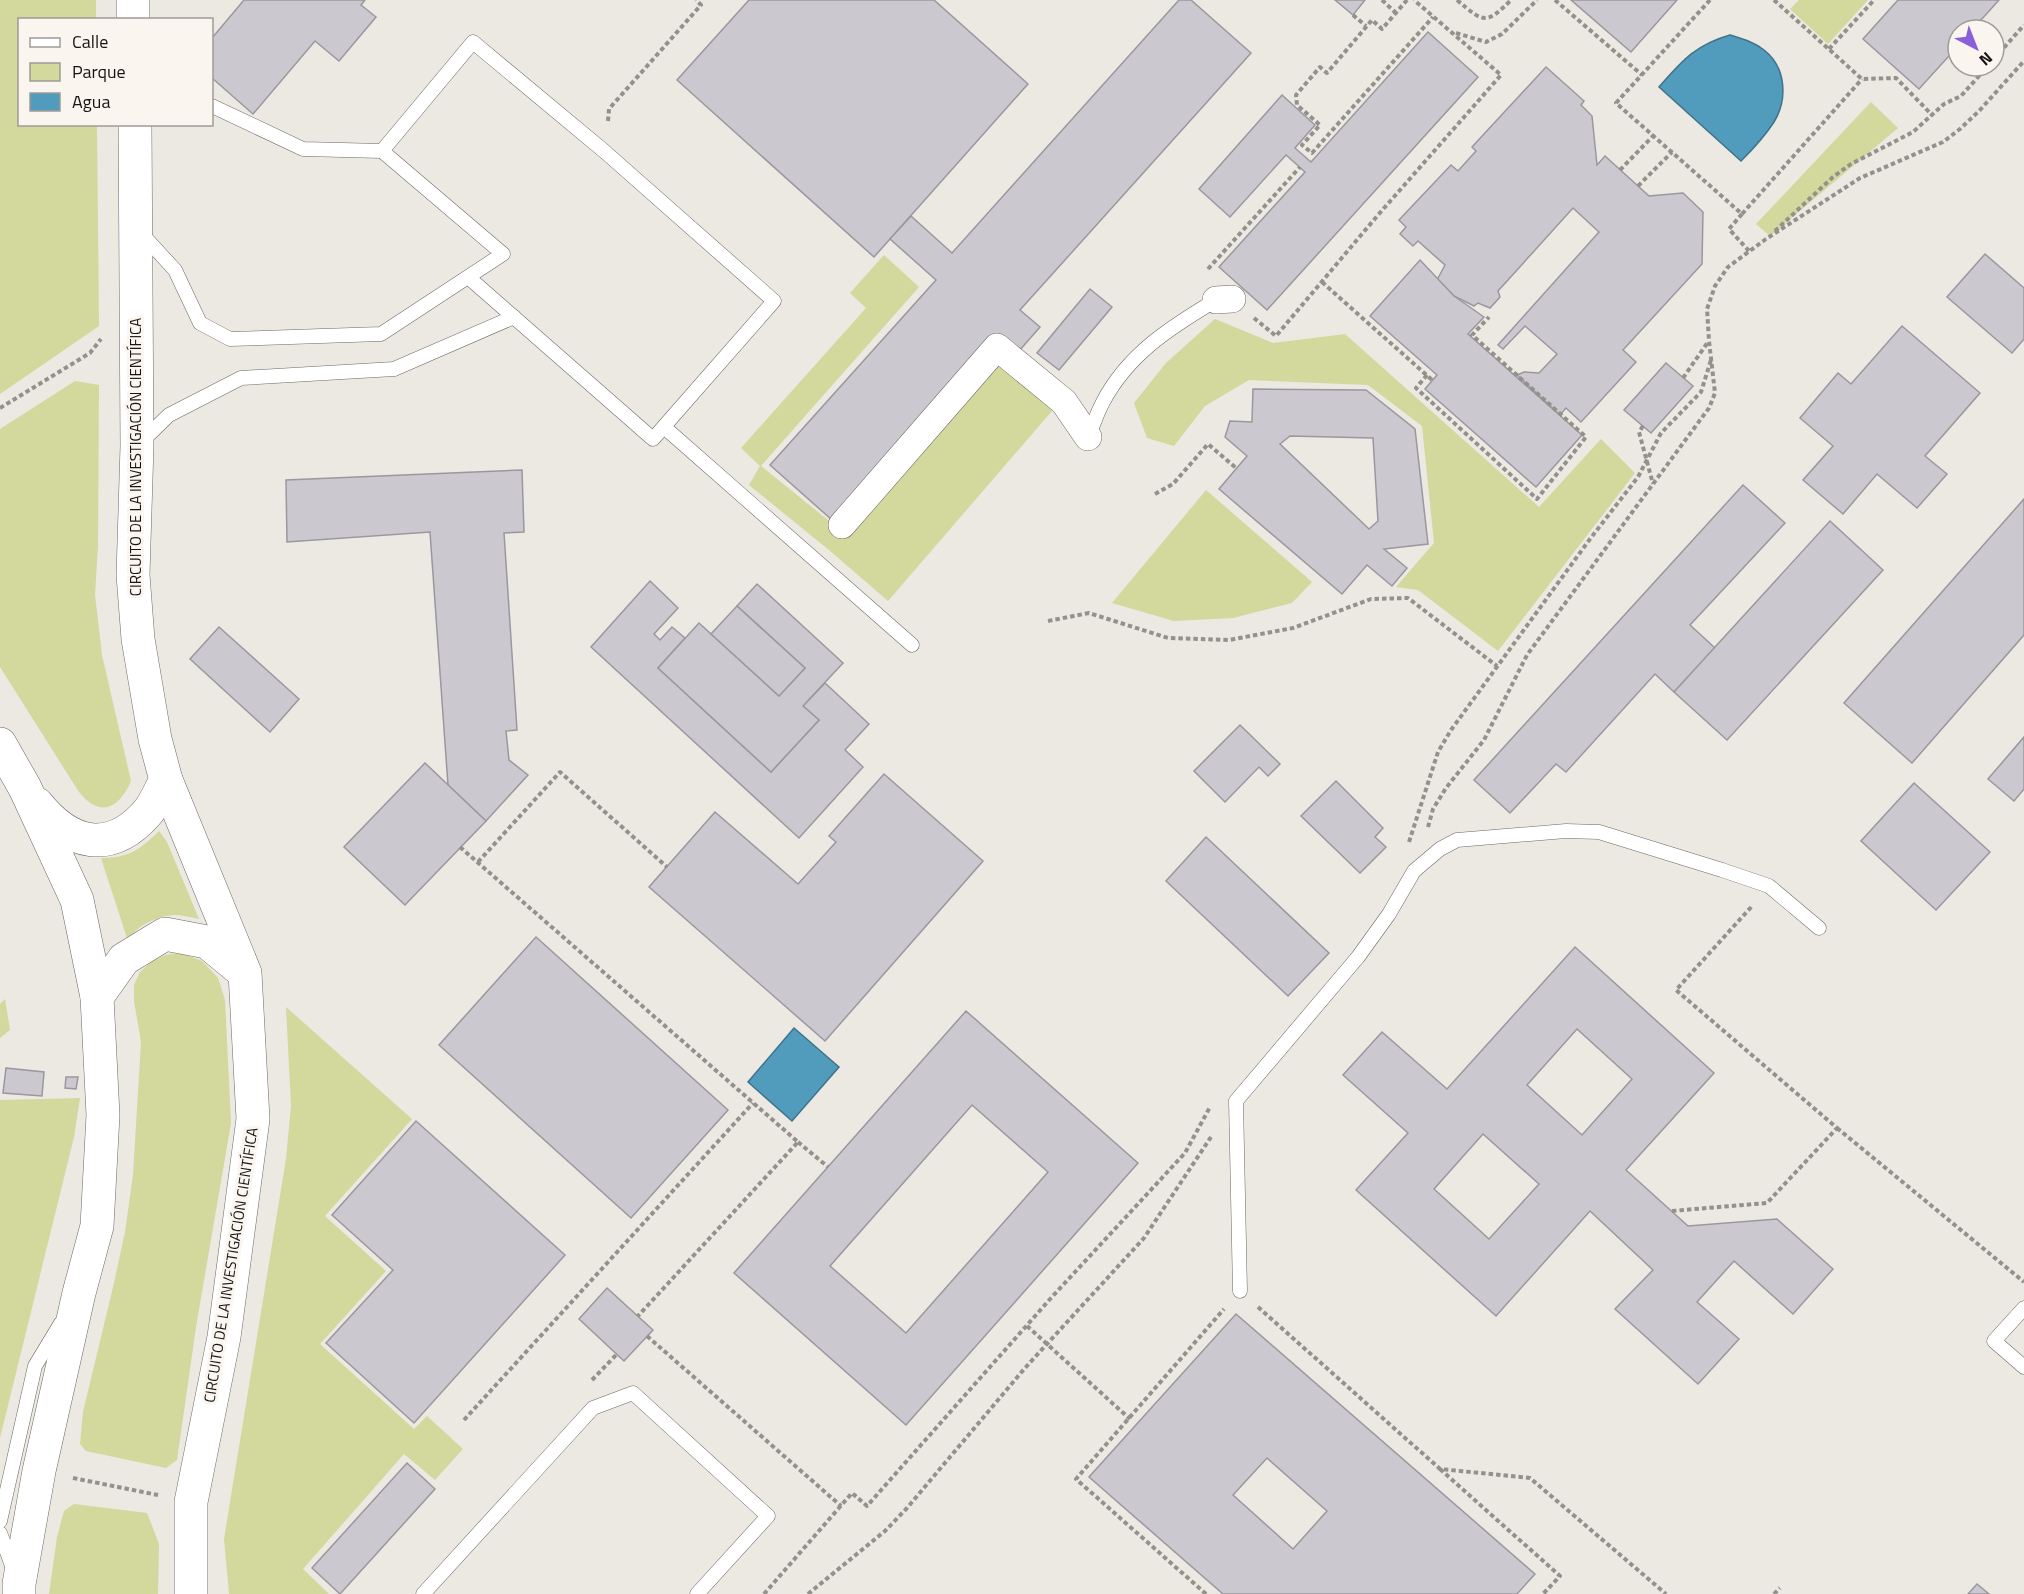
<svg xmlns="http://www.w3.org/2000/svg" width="2024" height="1594" viewBox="0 0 2024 1594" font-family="'Titillium Web',sans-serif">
  <rect width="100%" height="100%" fill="#ece8e2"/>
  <g fill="#d3d89d">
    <path d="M0,0H96V19L20,20V124L97,125L99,326L0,394Z"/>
    <path d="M1799,0H1868L1828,44L1790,9Z"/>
    <path d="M1871,102L1898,128L1770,236L1756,224Z"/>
    <path d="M884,255L919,287L761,466L844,533L999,354L1058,404L888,601L829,550L749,485L760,466L741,448L866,308L850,293Z"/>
    <path d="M1215,319L1273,343L1345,334L1539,507L1601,439L1635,473L1498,651L1418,590L1396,587L1434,543L1422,426L1368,385L1249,380L1205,406L1174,446L1147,438L1134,403L1166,363Z"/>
    <path d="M75,381L99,385L98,545L95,595L102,655L131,781C119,809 100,818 79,792L0,667V429Z"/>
    <path d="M1206,490L1312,582L1292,603L1233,618L1174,621L1112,603Z"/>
    <path d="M159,831L167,842L199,919C193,918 186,916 179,915C162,914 136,924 128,941L101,858C128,858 140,850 159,831Z"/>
    <path d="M181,953L202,961L218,978L225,1000L231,1123L196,1327L177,1460L166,1468L86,1451L80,1444L83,1412L114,1283L125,1232L133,1175L141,1042L134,1001V985L140,972L151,962L165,955Z"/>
    <path d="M5,999L10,1030L0,1038V1004Z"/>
    <path d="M286,1007L412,1119L325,1216L386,1271L320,1344L414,1429L427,1416L463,1449L435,1480L404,1454L303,1569L329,1594H229L224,1539L286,1159L291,1106Z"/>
    <path d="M80,1098L74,1137L0,1438V1100Z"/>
    <path d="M74,1504L147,1513L159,1544L158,1594H49L57,1537L64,1511Z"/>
  </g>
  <g fill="#519bbc" stroke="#407389" stroke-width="1.5">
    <path d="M1730,35C1743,39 1754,42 1764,50C1786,67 1788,99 1774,122C1765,136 1753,149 1741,161L1659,87C1682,61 1695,45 1730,35Z"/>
    <path d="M794,1028L839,1067L792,1121L748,1082Z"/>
  </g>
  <g fill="#cbc9cf" stroke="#9a979e" stroke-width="1.5" fill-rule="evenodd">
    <path d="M244,0H365L361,5L376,17L339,61L315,41L253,114L212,78V38Z"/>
    <path d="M749,0H934L1028,84L874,257L677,80Z"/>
    <path d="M1179,0H1191L1251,53L1020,310L1040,327L1012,359L992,341L832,520L770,465L936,280L890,239L911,216L952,253Z"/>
    <path d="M1335,0H1365L1353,15Z"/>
    <path d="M1571,0H1677L1631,52Z"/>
    <path d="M1898,0H1999L1972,30H1958V46L1919,89L1863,39Z"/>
    <path d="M1428,32L1478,77L1267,310L1219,267L1305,172L1286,155L1230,217L1199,189L1282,95L1315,125L1295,148L1311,162Z"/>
    <path d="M1546,67L1584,101L1581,105L1592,116L1597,165L1605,156L1649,196L1683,193L1703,212L1702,264L1623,350L1636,362L1581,422L1566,408L1560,415L1517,375L1524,372L1539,373L1557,354L1525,326L1503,349L1498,345L1599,232L1573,208L1498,291L1500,297L1490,308L1478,303L1474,306L1454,296L1437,280L1445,265L1418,241L1413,246L1400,234L1406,227L1399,220L1451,165L1458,171L1476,151L1472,147Z"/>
    <path d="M1985,254L2024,288V339L2012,353L1947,297Z"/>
    <path d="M1420,260L1454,296L1484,317L1468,334L1582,435L1536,487L1425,389L1437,375L1370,316Z"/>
    <path d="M1090,289L1112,307L1059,370L1037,353Z"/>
    <path d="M1902,326L1980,393L1925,456L1947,474L1917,508L1877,474L1843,514L1803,480L1833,446L1800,418L1838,373L1851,384Z"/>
    <path d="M1666,363L1693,386L1651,433L1624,410Z"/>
    <path d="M1253,389L1366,390L1415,429L1428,544L1384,549L1407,568L1392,586L1367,565L1342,594L1219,489L1247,456L1225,437L1230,421L1252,422ZM1290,436L1373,438L1378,521L1369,529L1280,444Z"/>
    <path d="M522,470L524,532L504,533L517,730L506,731L509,760L528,775L486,821L448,785L430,532L287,542L286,480Z"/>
    <path d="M1743,485L1785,523L1690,625L1715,648L1674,692L1655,674L1566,772L1556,764L1510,813L1474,780Z"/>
    <path d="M2024,499V635L1912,763L1844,703Z"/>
    <path d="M1830,521L1883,570L1727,740L1674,692Z"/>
    <path d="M650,581L678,608L654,634L660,640L672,627L685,638L658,668L771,772L819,720L803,706L825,683L869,724L845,750L863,767L799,838L591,647Z"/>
    <path d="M757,584L843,663L803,706L819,720L771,772L658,668L699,623L779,696L805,668L737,606Z"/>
    <path d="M737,606L805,668L779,696L711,634Z"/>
    <path d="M219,627L299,699L270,732L190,659Z"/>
    <path d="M1240,725L1280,764L1268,776L1259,767L1225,802L1194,771Z"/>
    <path d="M2024,737V789L2014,801L1988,779Z"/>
    <path d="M425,763L486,821L405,905L344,847Z"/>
    <path d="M884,774L983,861L825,1041L649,887L715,812L798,884L836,842L829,836Z"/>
    <path d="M1336,781L1383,828L1375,837L1386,847L1360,873L1301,816Z"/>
    <path d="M1914,783L1990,852L1936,910L1861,841Z"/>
    <path d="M1206,837L1329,953L1288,996L1166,881Z"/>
    <path d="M536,937L728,1110L631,1218L439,1045Z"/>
    <path d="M1575,947L1714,1073L1626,1170L1688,1226L1777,1219L1833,1269L1793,1314L1734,1261L1697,1302L1739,1339L1698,1384L1615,1309L1653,1270L1590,1211L1496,1316L1356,1190L1408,1133L1343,1075L1382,1032L1447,1089ZM1577,1029L1632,1079L1582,1135L1527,1085ZM1483,1134L1539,1184L1489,1239L1434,1189Z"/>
    <path d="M966,1011L1138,1163L906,1425L734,1273ZM972,1105L1048,1172L906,1333L830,1266Z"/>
    <path d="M6,1068L44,1072L42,1096L3,1093Z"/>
    <path d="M66,1077H78L76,1089L65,1088Z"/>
    <path d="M416,1121L565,1255L414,1423L326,1343L393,1270L332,1215Z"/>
    <path d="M607,1288L653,1330L624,1361L579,1319Z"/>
    <path d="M1236,1314L1535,1574L1517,1594H1223L1089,1477ZM1267,1458L1327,1511L1293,1549L1233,1495Z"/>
    <path d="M407,1463L435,1489L340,1594L312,1568Z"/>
    <path d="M1977,1584L1989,1594H1968Z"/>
  </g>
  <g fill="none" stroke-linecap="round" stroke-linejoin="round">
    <defs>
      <g id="lane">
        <path d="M212,106L303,149L382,151"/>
        <path d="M140,232L175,270L200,323L230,339L381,334L503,254L382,151L473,42L604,151L774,301L653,439L468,277"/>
        <path d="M664,427L912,645"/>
        <path d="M1088,437C1093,426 1097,413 1103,402C1128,354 1171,327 1216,300"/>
        <path d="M140,443L169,415L241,378L394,369L514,317"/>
        <path d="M1240,1291L1236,1101L1358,957L1389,914L1414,871L1440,849L1457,840L1566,831L1599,832L1722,870L1769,886L1819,928"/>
        <path d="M2024,1308L1994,1341L2024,1367"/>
        <path d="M0,1521L35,1366L61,1323"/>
        <path d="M0,1533L14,1571"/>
        <path d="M423,1594L593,1408L633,1393L768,1516L697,1594"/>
      </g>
      <g id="street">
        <path d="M1216,300L1232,299"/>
        <path d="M842,525L997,347L1064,402L1088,437"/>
      </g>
      <g id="secondary">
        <path d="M133,20V0"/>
        <path d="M135,124L137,446L133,575L138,639L155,739L166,780L245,973L253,1119L224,1337L191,1502V1594"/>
        <path d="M0,744L25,788L77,900L97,997L103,1115L97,1226L79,1293L39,1471L19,1584V1594"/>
        <path d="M37,804C70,845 110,855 147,813C155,804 160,790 166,780"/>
        <path d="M97,997L124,959L165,934L207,942L241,970"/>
      </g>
    </defs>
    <use href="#lane" stroke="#6d6964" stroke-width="15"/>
    <use href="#street" stroke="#6d6964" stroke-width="28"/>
    <use href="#secondary" stroke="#6d6964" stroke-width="34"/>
    <g stroke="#94918d" stroke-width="4" stroke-dasharray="4.5 3" stroke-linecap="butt">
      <path d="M1382,0L1396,13"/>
      <path d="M1407,0L1382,29L1372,20L1327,73L1320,67L1296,95L1297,105L1320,125L1302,145L1312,153L1433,17"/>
      <path d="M1457,0C1484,23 1486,25 1511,0"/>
      <path d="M1555,0L1642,75"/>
      <path d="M1710,0L1616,103L1742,214L1862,79"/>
      <path d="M1774,0L1862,79L1896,78L1932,115"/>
      <path d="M1353,15L1366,26"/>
      <path d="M1456,33L1486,42L1502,34L1537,0"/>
      <path d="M1829,49L1874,0"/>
      <path d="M1994,59L2024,25"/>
      <path d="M608,121L609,109L701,5L696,0"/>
      <path d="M1620,170L1654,135"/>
      <path d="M1638,186L1672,152"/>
      <path d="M1742,214L1729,229L1749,251"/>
      <path d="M1775,231L1833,177L1851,164L1913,132L1944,104L1961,96L1988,66"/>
      <path d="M1208,269L1300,167"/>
      <path d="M1322,282L1432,380"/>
      <path d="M1254,318L1276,336L1378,215L1501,75L1414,0"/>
      <path d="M1427,375L1416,388L1537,499L1586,437L1472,335L1489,317"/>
      <path d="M1683,378L1708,342"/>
      <path d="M0,408L90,353L101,339"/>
      <path d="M1643,426L1639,432L1653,484"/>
      <path d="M1155,494L1173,484L1208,444L1236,468"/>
      <path d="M1048,621L1089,613L1168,638L1229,640L1293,628L1371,599L1408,598L1497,666"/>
      <path d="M1428,827L1433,809L1446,788L1484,740L1527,655L1709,408L1715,393L1709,341L1707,309L1715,286L1728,267L1766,239L1860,178L1943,142L1960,129L1979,111L2024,61"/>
      <path d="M1409,842L1438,752L1451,730L1590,539L1638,477L1661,433L1701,392L1711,360"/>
      <path d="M460,847L798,1142L638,1316"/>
      <path d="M478,862L560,772L667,867"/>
      <path d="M1837,1128L2024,1282"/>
      <path d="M798,1142L828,1167"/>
      <path d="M1672,1211L1767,1203L1837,1128L1676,990L1753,905"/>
      <path d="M1258,1307L1440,1469L1530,1478L1666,1594"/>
      <path d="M1027,1326L1130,1419"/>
      <path d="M647,1336L841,1506"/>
      <path d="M592,1380L617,1354"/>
      <path d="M464,1420L753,1103"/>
      <path d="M1440,1469L1560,1576L1543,1594"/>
      <path d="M73,1478L158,1495"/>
      <path d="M764,1594L852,1493L867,1506L1051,1298L1185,1153L1210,1107"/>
      <path d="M808,1594L885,1531L907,1508L1025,1368L1144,1238L1211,1137"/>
      <path d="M1206,1594L1076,1479L1224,1309"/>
      <path d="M1774,1594L1780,1588"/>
    </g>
    <use href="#lane" stroke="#fff" stroke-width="14"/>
    <use href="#street" stroke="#fff" stroke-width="27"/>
    <use href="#secondary" stroke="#fff" stroke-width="33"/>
  </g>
  <g text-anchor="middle" stroke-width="6" stroke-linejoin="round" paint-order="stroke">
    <g font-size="15" fill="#171513" stroke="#faf5ef">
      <text transform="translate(136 457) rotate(-90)" y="5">CIRCUITO DE LA INVESTIGACIÓN CIENTÍFICA</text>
      <text transform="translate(231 1265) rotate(-81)" y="5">CIRCUITO DE LA INVESTIGACIÓN CIENTÍFICA</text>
    </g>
  </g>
  <rect x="18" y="18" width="195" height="108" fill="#faf5ef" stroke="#9f9b97" stroke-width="1.5"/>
  <rect x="30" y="38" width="30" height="9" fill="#ffffff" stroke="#9f9b97" stroke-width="1.5"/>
  <text x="72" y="48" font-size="18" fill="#171513">Calle</text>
  <rect x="30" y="63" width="30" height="18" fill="#d3d89d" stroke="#9f9b97" stroke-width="1.5"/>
  <text x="72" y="78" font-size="18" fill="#171513">Parque</text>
  <rect x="30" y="93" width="30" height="18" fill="#519bbc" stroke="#9f9b97" stroke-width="1.5"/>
  <text x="72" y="108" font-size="18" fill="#171513">Agua</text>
  <g transform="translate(1976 48) rotate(138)"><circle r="28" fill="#faf5ef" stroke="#9f9b97" stroke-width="1.5"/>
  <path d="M0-4.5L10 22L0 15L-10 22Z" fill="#8a5fd9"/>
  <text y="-9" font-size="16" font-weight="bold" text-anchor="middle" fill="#171513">N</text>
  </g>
</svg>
